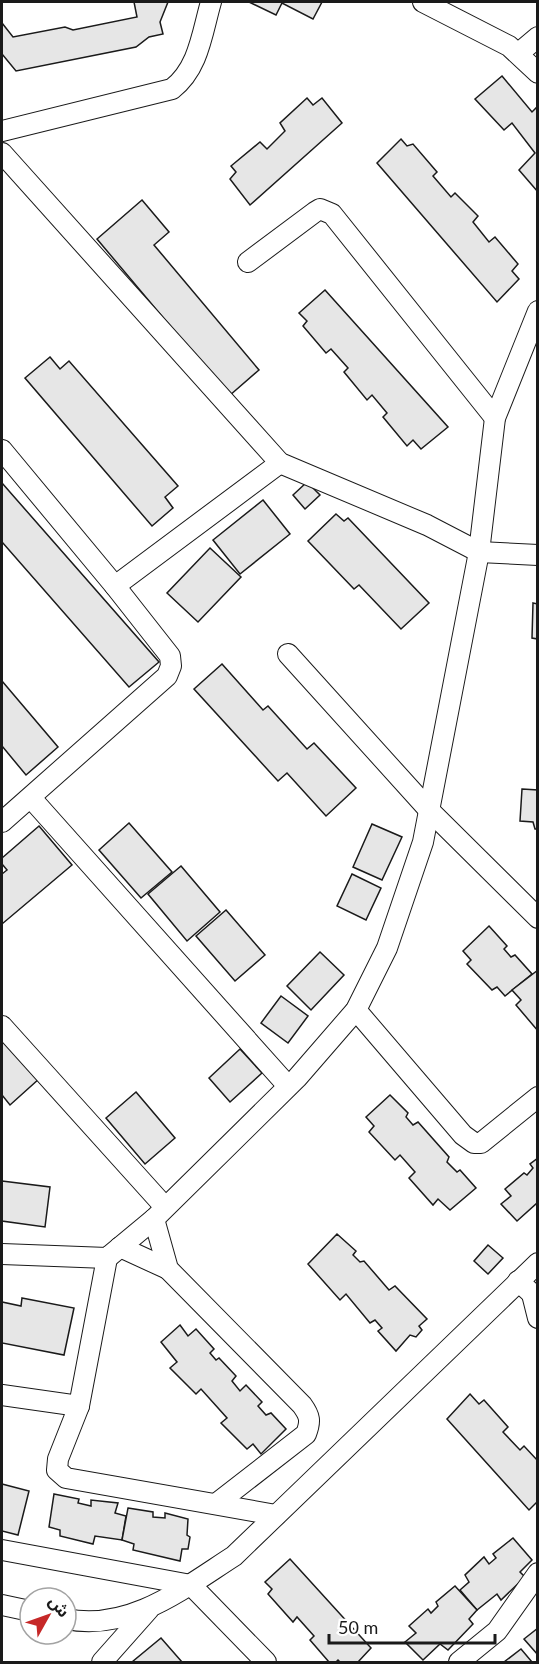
<svg xmlns="http://www.w3.org/2000/svg" width="539" height="1664" viewBox="0 0 539 1664" font-family="Lato,'Noto Sans Arabic',sans-serif">
  <rect width="100%" height="100%" fill="#fff"/>
  <g fill="#e6e6e6" stroke="#1a1a1a" stroke-width="1.5">
    <path d="M134,2H168L160,22L163,34L149,37L136,47L16,71L2,54V23L13,37L65,27L73,30L137,17Z"/>
    <path d="M249,2H322L313,19L282,3L276,15Z"/>
    <path d="M502,76L532,112L536,108L538,109V192L519,170L535,153L512,123L504,130L475,99Z"/>
    <path d="M307,98L313,105L322,98L342,123L250,205L230,179L236,172L231,166L260,142L267,149L285,131L280,123Z"/>
    <path d="M401,139L407,146L413,144L437,172L433,176L451,197L455,193L478,216L473,222L489,242L495,237L518,264L512,271L519,279L497,302L377,163Z"/>
    <path d="M142,200L169,232L154,245L259,370L229,396L97,239Z"/>
    <path d="M325,290L448,427L421,449L413,440L407,446L383,417L387,413L372,395L367,400L344,372L348,368L331,349L326,353L303,326L307,321L299,313Z"/>
    <path d="M50,357L60,369L69,361L178,486L165,497L173,508L152,526L25,378Z"/>
    <path d="M307,482L320,495L305,509L293,495Z"/>
    <path d="M2,483L159,662L129,687L2,542Z"/>
    <path d="M263,500L290,534L240,574L213,540Z"/>
    <path d="M336,514L344,521L348,518L429,603L401,629L359,585L354,589L308,541Z"/>
    <path d="M210,548L241,577L198,622L167,593Z"/>
    <path d="M533,603L538,604V639L532,638Z"/>
    <path d="M222,664L263,710L268,706L307,749L314,743L356,788L326,816L287,773L278,781L194,689Z"/>
    <path d="M2,681L58,747L26,775L2,746Z"/>
    <path d="M522,789L538,790V829H535L533,822L520,821Z"/>
    <path d="M129,823L172,872L141,898L99,850Z"/>
    <path d="M372,824L402,837L382,880L353,867Z"/>
    <path d="M39,826L72,865L2,924V874L7,870L2,864V858Z"/>
    <path d="M181,866L220,912L187,941L148,894Z"/>
    <path d="M352,874L381,888L366,920L337,906Z"/>
    <path d="M226,910L265,955L235,981L196,936Z"/>
    <path d="M489,926L507,946L504,949L511,957L515,955L532,974L505,996L497,987L492,990L467,964L471,960L463,951Z"/>
    <path d="M320,952L344,975L311,1010L287,986Z"/>
    <path d="M538,970V1031L516,1005L521,1000L512,990Z"/>
    <path d="M281,996L308,1016L288,1043L261,1023Z"/>
    <path d="M2,1036L40,1078L10,1105L2,1095Z"/>
    <path d="M240,1049L262,1073L230,1102L209,1078Z"/>
    <path d="M136,1092L175,1138L145,1164L106,1118Z"/>
    <path d="M390,1095L408,1113L406,1117L413,1125L418,1122L449,1157L447,1162L457,1172L460,1170L476,1188L450,1210L438,1199L433,1205L409,1178L415,1172L400,1155L395,1160L369,1132L374,1126L366,1117Z"/>
    <path d="M538,1158V1205L536,1204L517,1221L501,1204L511,1196L505,1189L524,1173L527,1175L533,1168L530,1164Z"/>
    <path d="M2,1181L50,1187L45,1227L2,1221Z"/>
    <path d="M337,1234L356,1251L353,1255L360,1262L364,1261L389,1290L395,1286L427,1319L419,1326L422,1330L416,1337L410,1335L396,1351L378,1331L382,1328L375,1320L370,1323L346,1294L340,1300L308,1264Z"/>
    <path d="M488,1245L503,1258L488,1274L474,1261Z"/>
    <path d="M22,1298L74,1308L64,1355L2,1343V1302L21,1306Z"/>
    <path d="M180,1325L188,1336L196,1329L214,1349L210,1353L216,1360L219,1358L236,1376L232,1381L240,1391L246,1385L262,1402L258,1406L266,1415L271,1413L286,1429L261,1454L253,1444L247,1449L221,1423L227,1418L201,1389L196,1394L170,1368L177,1362L161,1342Z"/>
    <path d="M470,1394L479,1404L484,1400L508,1427L503,1432L520,1450L524,1446L538,1461V1501L529,1510L447,1419Z"/>
    <path d="M2,1484L29,1491L18,1535L2,1531Z"/>
    <path d="M54,1494L79,1499L78,1503L91,1506V1500L118,1503L115,1513L126,1516L122,1540L95,1536L93,1544L60,1536V1530L49,1527Z"/>
    <path d="M128,1508L153,1512V1517L165,1518V1513L188,1519L187,1535L190,1537L188,1549H182L180,1561L133,1550L134,1544L122,1540Z"/>
    <path d="M513,1538L532,1560L520,1572L525,1577L501,1600L497,1594L477,1610L460,1590L469,1582L465,1575L484,1557L489,1564L496,1558L493,1554Z"/>
    <path d="M290,1559L371,1648L358,1662H340L338,1660L336,1662H329L310,1640L314,1636L297,1617L293,1622L268,1594L272,1589L265,1582Z"/>
    <path d="M455,1586L477,1610L469,1619L473,1624L448,1650L440,1644L423,1660L405,1642L416,1633L409,1626L428,1609L431,1613L438,1606L436,1602Z"/>
    <path d="M538,1628V1655L524,1639Z"/>
    <path d="M161,1638L182,1662H132Z"/>
    <path d="M521,1649L532,1662H504Z"/>
  </g>
  <g fill="none" stroke-linecap="round" stroke-linejoin="round">
    <defs>
      <g id="minor">
        <path d="M423,2L509,46L538,73"/>
        <path d="M519,53L538,37"/>
        <path d="M2,131L172,89C199,68 202,33 211,2"/>
        <path d="M2,153L280,463L427,525L479,552L538,555"/>
        <path d="M248,262L315,212L320,209L332,214L495,418"/>
        <path d="M2,450L115,586L170,656L171,666L167,676L2,822"/>
        <path d="M115,586L280,463"/>
        <path d="M288,654L429,810L538,918"/>
        <path d="M31,798L288,1086"/>
        <path d="M356,1010L463,1135L474,1143H481L538,1097"/>
        <path d="M2,1026L165,1207"/>
        <path d="M154,1219L168,1269L302,1405C310,1416 311,1421 306,1434L216,1504"/>
        <path d="M120,1247L168,1269"/>
        <path d="M2,1254L107,1258L154,1219L297,1078L356,1010L387,948L423,842L479,552L495,418L538,311"/>
        <path d="M107,1258L79,1406L58,1459L57,1470L66,1478L276,1515"/>
        <path d="M518,1281L538,1299"/>
        <path d="M532,1294L538,1318"/>
        <path d="M2,1395L79,1406"/>
        <path d="M2,1550L191,1585L266,1662"/>
        <path d="M2,1605L30,1611"/>
        <path d="M66,1619C130,1632 184,1588 234,1556L538,1263"/>
        <path d="M102,1662L149,1609"/>
        <path d="M459,1662L497,1631L538,1573"/>
      </g>
    </defs>
    <use href="#minor" stroke="#1a1a1a" stroke-width="22"/>
    <use href="#minor" stroke="#fff" stroke-width="20"/>
  </g>
  <rect width="539" height="1664" fill="none" stroke="#1a1a1a" stroke-width="6"/>
  <g transform="translate(48 1616) rotate(50)"><circle r="28" fill="#ffffff" stroke="#a3a3a3" stroke-width="1.5"/>
  <path d="M0-4.5L10 22L0 15L-10 22Z" fill="#c62828"/>
  <text y="-9" font-size="16" font-weight="bold" text-anchor="middle" fill="#1a1a1a">ش</text>
  </g>
  <path d="M329 1634v9h166v-9" fill="none" stroke="#1a1a1a" stroke-width="3"/>
  <text x="338" y="1634" font-size="18" fill="#1a1a1a" stroke="#ffffff" stroke-width="4.5" paint-order="stroke">50 m</text>
</svg>
